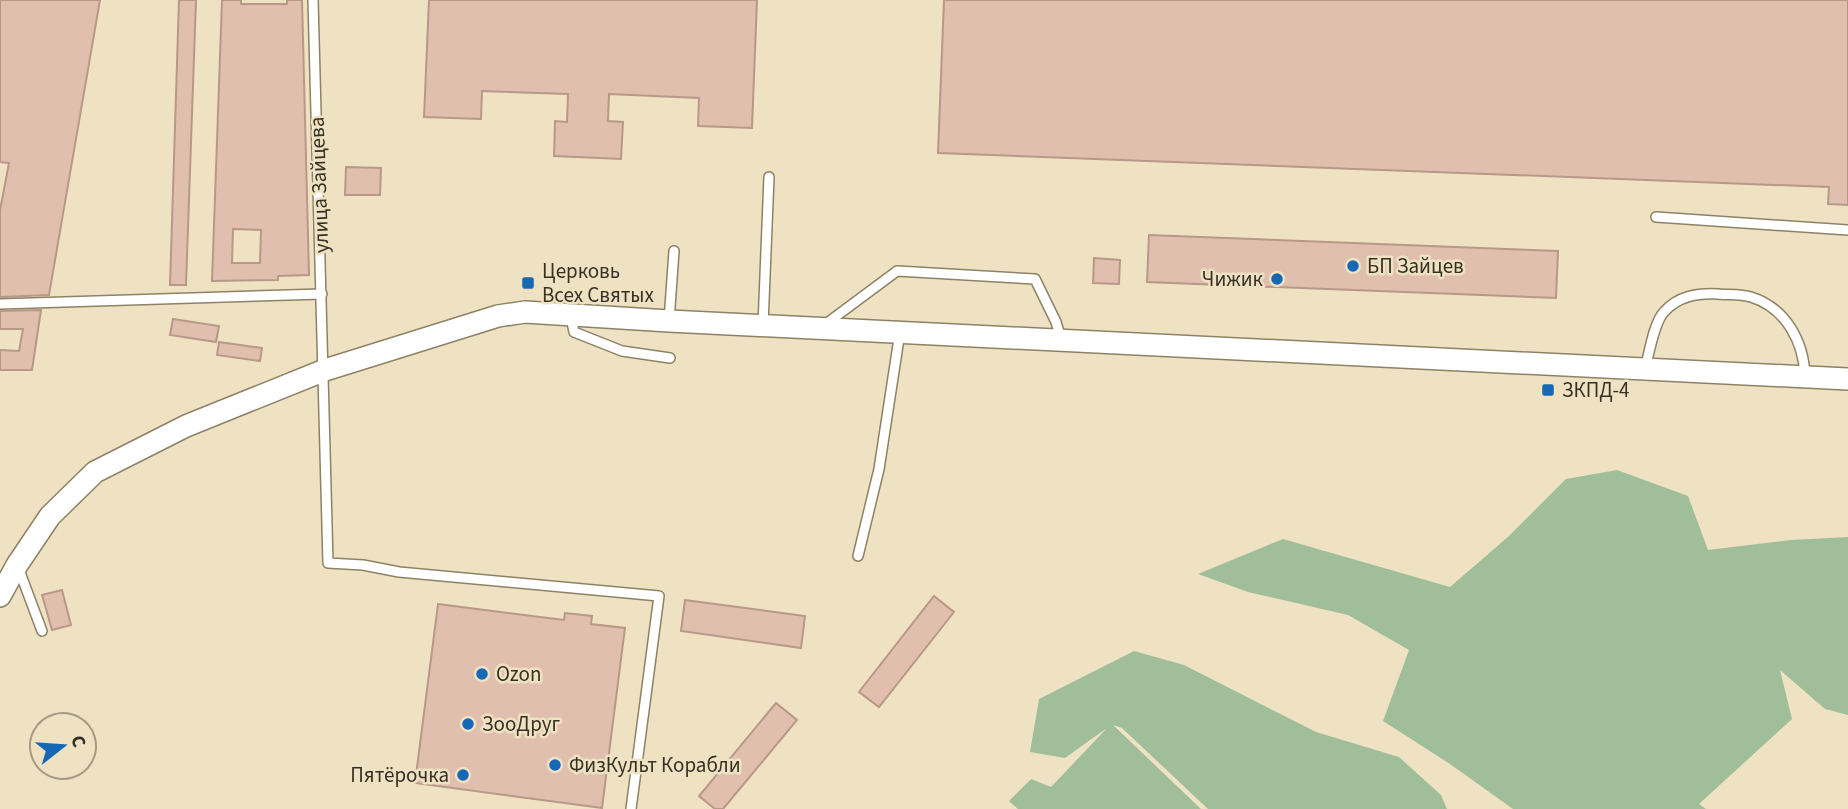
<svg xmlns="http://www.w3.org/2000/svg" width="1848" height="809" viewBox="0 0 1848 809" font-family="'Source Sans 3',sans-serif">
  <rect width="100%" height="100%" fill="#efe2c3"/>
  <g fill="#a1be9a">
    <path d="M1617,470L1688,496L1708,550L1791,540L1848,537V715L1825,709L1780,670L1792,719L1699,804L1706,809H1513L1450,764L1383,721L1409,650L1348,615L1248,592L1198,574L1283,539L1450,587L1509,536L1566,479Z"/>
    <path d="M1134,651L1184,665L1316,732L1399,757L1441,795L1447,809H1208L1122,728L1113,725L1201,809H1018L1009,801L1031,779L1051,787L1107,728L1065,758L1030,752L1039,699Z"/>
  </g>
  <g fill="#e0bfaf" stroke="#b89889" stroke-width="2" fill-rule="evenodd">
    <path d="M0,0H100L49,295L0,297V210L9,163L0,162Z"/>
    <path d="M179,0H196L186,285H170Z"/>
    <path d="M222,0H241V4H287V0H302L309,275L278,276V280L212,281ZM233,229L261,230L260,263H232Z"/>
    <path d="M429,0H757L752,128L698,126L699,98L609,94L608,121L623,122L621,159L554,156L555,121L567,122L568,94L482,91L481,119L424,117Z"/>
    <path d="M944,0H1848V205L1828,204L1829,187L938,153Z"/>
    <path d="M346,167L381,168L380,195H345Z"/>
    <path d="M1149,235L1558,251L1556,298L1147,282Z"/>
    <path d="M1094,258L1120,260L1119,284L1093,283Z"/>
    <path d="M41,310L32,370H0V350L19,351L23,329H0V311Z"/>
    <path d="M173,319L219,326L216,342L170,335Z"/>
    <path d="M219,342L262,348L260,361L217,355Z"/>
    <path d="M62,590L71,625L52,630L42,595Z"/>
    <path d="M934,596L954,612L879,707L859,692Z"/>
    <path d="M685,600L805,616L801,648L681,631Z"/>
    <path d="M438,604L564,620L565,613L592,616L591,624L625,628L602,808L415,783Z"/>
    <path d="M776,703L797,720L723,809H715L699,796Z"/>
  </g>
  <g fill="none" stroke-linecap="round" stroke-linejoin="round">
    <defs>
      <g id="service">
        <path d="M313,0L328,563L363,565L399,572L659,596L631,809"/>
        <path d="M1656,217L1848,230"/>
        <path d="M0,304L322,294"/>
        <path d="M571,317L574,332L622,351L670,358"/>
        <path d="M669,321L674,251"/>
        <path d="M763,325L769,177"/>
        <path d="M823,326L897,271L1035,279L1056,322L1061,339"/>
        <path d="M1645,369C1649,354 1654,322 1664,312C1678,296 1697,293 1718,294C1728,295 1741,294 1751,297C1786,308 1804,342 1805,377"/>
        <path d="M858,556L879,469L900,332"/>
        <path d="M18,567L42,631"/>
      </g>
      <path id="tertiary" d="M0,596L17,565L50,516L95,472L186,426L325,370L498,316L525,312L669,321L1848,379"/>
    </defs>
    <use href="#service" stroke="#8d8265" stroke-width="12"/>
    <use href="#tertiary" stroke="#8d8265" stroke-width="24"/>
    <use href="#service" stroke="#fff" stroke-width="9"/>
    <use href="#tertiary" stroke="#fff" stroke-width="21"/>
  </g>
  <g fill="#1568b6" stroke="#efe2c3" stroke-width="2.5">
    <circle cx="1353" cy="266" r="7"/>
    <circle cx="1277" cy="279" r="7"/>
    <rect x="521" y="276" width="14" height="14" rx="3.5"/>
    <rect x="1541" y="383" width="14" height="14" rx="3.5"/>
    <circle cx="482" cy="674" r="7"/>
    <circle cx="468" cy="724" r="7"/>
    <circle cx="555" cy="765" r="7"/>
    <circle cx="463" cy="775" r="7"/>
  </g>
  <g text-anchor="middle" stroke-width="5" stroke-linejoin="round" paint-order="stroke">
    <g font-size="21" fill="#363125" stroke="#efe2c3">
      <text transform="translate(319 185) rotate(-92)" y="7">улица Зайцева</text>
    </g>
    <g font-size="21" fill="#363125" stroke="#efe2c3" text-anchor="start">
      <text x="1367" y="273">БП Зайцев</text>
      <text x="542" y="278">Церковь<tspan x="542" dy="24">Всех Святых</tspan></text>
      <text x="1263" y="286" text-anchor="end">Чижик</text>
      <text x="1562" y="397">ЗКПД-4</text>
      <text x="496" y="681">Ozon</text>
      <text x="482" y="731">ЗооДруг</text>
      <text x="569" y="772">ФизКульт Корабли</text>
      <text x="449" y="782" text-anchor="end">Пятёрочка</text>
    </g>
  </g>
  <g transform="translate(63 746) rotate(73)"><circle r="33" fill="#efe2c3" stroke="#a59b84" stroke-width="2"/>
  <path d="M0-5L12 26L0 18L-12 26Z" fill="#1568b6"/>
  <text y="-10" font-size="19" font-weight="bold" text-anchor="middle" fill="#363125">С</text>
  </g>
</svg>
